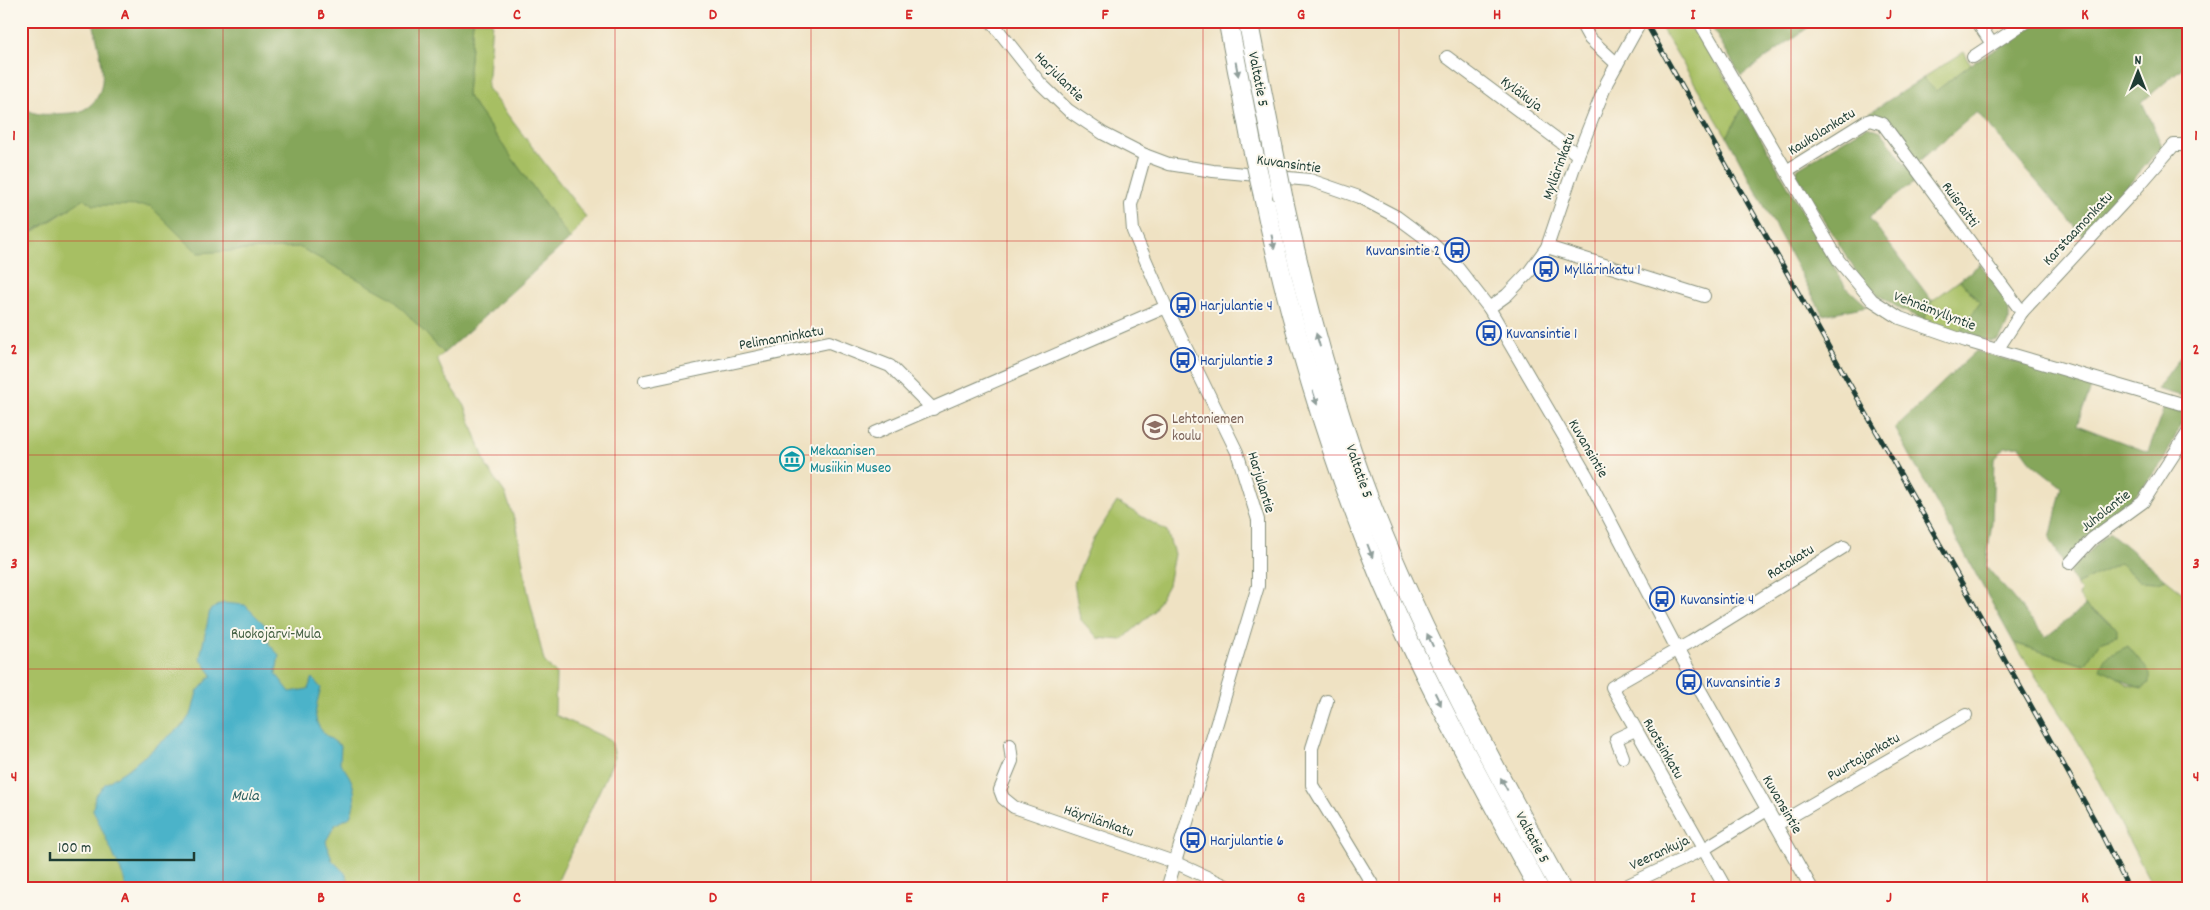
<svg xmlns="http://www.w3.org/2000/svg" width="2210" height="910" viewBox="0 0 2210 910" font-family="Dekko,sans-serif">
  <rect width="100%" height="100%" fill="#fbf7ec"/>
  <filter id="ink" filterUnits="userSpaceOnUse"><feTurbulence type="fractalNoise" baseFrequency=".02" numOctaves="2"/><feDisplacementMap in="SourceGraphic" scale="10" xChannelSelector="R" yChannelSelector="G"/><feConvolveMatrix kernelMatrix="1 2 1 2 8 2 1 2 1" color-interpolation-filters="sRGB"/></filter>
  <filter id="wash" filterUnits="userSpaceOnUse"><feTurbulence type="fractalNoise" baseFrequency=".0096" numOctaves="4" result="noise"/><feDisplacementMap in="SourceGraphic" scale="20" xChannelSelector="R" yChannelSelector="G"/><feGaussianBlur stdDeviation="1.12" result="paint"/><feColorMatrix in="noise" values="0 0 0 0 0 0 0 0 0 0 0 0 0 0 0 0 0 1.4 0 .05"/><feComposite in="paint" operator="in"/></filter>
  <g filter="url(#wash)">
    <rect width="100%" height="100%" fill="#efe2c3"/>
    <g fill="#a7bf64" stroke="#637e4c" fill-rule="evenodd">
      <path d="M473,21H492L487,88L586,217L570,239L467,95Z"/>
      <path d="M1666,21H1692L1743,107L1727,137L1662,29Z"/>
      <path d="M1964,52L1971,64L1936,91L1923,78Z"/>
      <path d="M237,170L376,270L426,334L444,353L437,359L444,375L465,406L487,467L505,493L517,527L527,588L544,661L556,674L555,715L611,740L615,757L554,889H21V240L71,208L63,185Z"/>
      <path d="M1960,280L1980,303L1959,333L1924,320L1932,301Z"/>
      <path d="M1117,502L1167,531L1174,554L1168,585L1153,612L1122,640L1098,638L1080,619L1074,583L1092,541Z"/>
      <path d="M2120,563L2139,581L2157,582L2166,579L2189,597V606L2183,612L2185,619L2189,623V889H2154L2079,743L2014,643L2084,665L2100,642L2117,636L2111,623L2085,606L2079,596L2081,591L2076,585ZM2128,646L2138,661L2142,688L2128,685L2112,673Z"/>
    </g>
    <g fill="#85a65a" stroke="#527247">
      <path d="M93,21H473L467,95L570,239L444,353L392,298L299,247L198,253L150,206L94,205L84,199L21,239V103C30,115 42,115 56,114C64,113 76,114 83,110C116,94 98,49 93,21Z"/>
      <path d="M1717,21H1817L1741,76L1710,24Z"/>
      <path d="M2042,21H2189V62L2142,102L2162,146L2084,237L1977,112L1918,162L1885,118L1869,113L1923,78L1936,91L1971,64Z"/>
      <path d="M1743,107L1845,286L1867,306L1823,315L1727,137Z"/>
      <path d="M1867,126L1881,131L1917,180L1869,217L1932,301L1924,320L1900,309L1877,294L1858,275L1796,174L1798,168Z"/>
      <path d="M1980,264C1996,285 2018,302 2005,329C2001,337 1999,341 1991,341L1959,333L1980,303L1960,280Z"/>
      <path d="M2189,345V398L2157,389Z"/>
      <path d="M1976,351L2093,383L2077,425L2148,452L2165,405L2187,412L2164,460L2139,492L2122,508L2101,522L2063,562L2050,539L2062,487L2033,464L2020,446L2005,447L1994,460L1992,522L1986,566L2046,637L2085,606L2117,628V636L2100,642L2084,665L2014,643L1895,428Z"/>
      <path d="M2109,532L2166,579L2158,582L2139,581L2120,563L2076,585L2069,572Z"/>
      <path d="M2128,646L2150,673V683L2142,688C2126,684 2115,674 2100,669L2106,657Z"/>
    </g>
    <path fill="#4bb3c9" stroke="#35787e" d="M223,603L245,605L266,626L269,644L279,655L276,674L290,692L308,689L312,678L321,688C312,719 312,727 341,746L340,763C354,780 359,795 350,817L335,825L326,841L332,860L345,873L350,885L348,889H126L124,878L93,810L95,796L105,784L131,767L184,724L192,712L197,692L212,675L200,658L210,610Z"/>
  </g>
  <g filter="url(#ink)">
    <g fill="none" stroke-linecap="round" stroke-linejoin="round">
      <defs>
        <g id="minor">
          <path d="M991,21L1040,83L1068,110L1104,134L1145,155L1169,164L1213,171L1310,180L1359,197L1397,217L1432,243L1457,267L1489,308L1587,476L1677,649L1812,889"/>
          <path d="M1580,21L1590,39L1617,64"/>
          <path d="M1699,21L1839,261L1872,300L1900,318L1966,341L2189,406"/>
          <path d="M1977,21L1992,44"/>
          <path d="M1447,57L1578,155"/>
          <path d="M1973,57L2027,21"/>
          <path d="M1145,155L1131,205L1133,231L1166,307L1237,452L1258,520V586L1167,889"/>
          <path d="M1788,170L1865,122L1871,120L1883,124L2022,312"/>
          <path d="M1547,247L1704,296"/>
          <path d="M1489,308L1507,295L1529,272L1547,247L1578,155L1607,82L1641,21"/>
          <path d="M1997,350L2022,312L2135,190L2174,145H2184L2189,149"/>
          <path d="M645,381L829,342L890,366L933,409"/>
          <path d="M875,433L1166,307"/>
          <path d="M2070,563L2092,539L2143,502L2189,431"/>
          <path d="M1327,701L1312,748V785L1375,889"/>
          <path d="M1010,745L1012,761L1000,790L1003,798L1014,807L1174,862L1233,889"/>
          <path d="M1623,757L1616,739L1635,730"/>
          <path d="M1776,825L1966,715"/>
          <path d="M1628,885L1704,849L1767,810"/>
          <path d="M1726,889L1612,687L1691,642L1844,547"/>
        </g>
        <g id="highway">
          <path d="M1228,21L1252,146"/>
          <path d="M1248,21L1273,148"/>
          <path d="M1263,194C1290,323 1328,450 1378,572C1424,681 1483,785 1539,889"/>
          <path d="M1283,198C1306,303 1334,409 1373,510C1425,641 1493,765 1561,889"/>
        </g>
      </defs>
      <use href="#minor" stroke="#87907c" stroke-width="14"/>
      <use href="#highway" stroke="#87907c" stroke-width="21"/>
      <use href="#minor" stroke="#fff" stroke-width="12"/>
      <use href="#highway" stroke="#fff" stroke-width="19"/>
      <defs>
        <path id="rail" d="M1645,21L2030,704L2095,821L2129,889"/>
      </defs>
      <use href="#rail" stroke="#1f3d34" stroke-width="5"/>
      <use href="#rail" stroke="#fbf7ec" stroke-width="3" stroke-dasharray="9" stroke-linecap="butt"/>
      <defs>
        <g id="highway-bridge">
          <path d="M1252,146L1263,194"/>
          <path d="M1273,148L1283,198"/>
        </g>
      </defs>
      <use href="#highway-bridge" stroke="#87907c" stroke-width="21" stroke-linecap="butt"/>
      <use href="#highway-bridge" stroke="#fff" stroke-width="19"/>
    </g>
    <defs><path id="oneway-solid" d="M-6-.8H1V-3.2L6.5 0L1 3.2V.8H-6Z" transform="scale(1.25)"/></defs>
    <g fill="#8f9e9a">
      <use href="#oneway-solid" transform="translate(1237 69) rotate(79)"/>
      <use href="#oneway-solid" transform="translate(1273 242) rotate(78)"/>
      <use href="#oneway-solid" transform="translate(1318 340) rotate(-106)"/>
      <use href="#oneway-solid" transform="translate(1315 398) rotate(72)"/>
      <use href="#oneway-solid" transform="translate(1370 551) rotate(69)"/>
      <use href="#oneway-solid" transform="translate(1430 640) rotate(-115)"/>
      <use href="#oneway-solid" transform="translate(1438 699) rotate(64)"/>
      <use href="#oneway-solid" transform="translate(1504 784) rotate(-118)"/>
    </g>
  </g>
  <path fill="none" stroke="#d62828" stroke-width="1" stroke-opacity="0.55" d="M223,21V889M419,21V889M615,21V889M811,21V889M1007,21V889M1203,21V889M1399,21V889M1595,21V889M1791,21V889M1987,21V889M21,241H2189M21,455H2189M21,669H2189"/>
  <defs>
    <symbol id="bus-ring" viewBox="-11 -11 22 22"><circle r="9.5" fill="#fbf7ec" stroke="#1a4fb4" stroke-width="1.5"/><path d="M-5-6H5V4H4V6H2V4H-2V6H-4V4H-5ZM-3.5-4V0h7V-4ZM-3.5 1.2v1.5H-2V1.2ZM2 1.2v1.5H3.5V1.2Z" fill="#1a4fb4"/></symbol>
    <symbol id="school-ring" viewBox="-11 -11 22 22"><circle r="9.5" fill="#fbf7ec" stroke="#8d6e63" stroke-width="1.5"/><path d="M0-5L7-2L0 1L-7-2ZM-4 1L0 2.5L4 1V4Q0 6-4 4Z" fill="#8d6e63"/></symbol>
    <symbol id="museum-ring" viewBox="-11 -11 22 22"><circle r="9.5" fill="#fbf7ec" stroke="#0f9aa8" stroke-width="1.5"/><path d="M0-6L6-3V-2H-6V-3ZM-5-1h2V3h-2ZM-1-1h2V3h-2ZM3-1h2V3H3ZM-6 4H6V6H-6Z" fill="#0f9aa8"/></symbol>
  </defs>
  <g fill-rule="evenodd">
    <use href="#bus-ring" x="1443" y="236" width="28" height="28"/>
    <use href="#bus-ring" x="1532" y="255" width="28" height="28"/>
    <use href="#bus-ring" x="1169" y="291" width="28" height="28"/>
    <use href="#bus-ring" x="1475" y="319" width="28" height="28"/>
    <use href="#bus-ring" x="1169" y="346" width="28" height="28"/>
    <use href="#school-ring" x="1141" y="413" width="28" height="28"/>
    <use href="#museum-ring" x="778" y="445" width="28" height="28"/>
    <use href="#bus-ring" x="1648" y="585" width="28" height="28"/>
    <use href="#bus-ring" x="1675" y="668" width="28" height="28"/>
    <use href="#bus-ring" x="1179" y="826" width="28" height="28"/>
  </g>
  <g text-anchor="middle" stroke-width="4" stroke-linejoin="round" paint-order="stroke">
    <g font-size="15" fill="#1f3d34" stroke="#fbf7ec">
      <text transform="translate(1060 76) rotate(45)" y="5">Harjulantie</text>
      <text transform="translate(1259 79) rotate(79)" y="5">Valtatie 5</text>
      <text transform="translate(1522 93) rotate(37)" y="5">Kyläkuja</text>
      <text transform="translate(1821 131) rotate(-32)" y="5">Kaukolankatu</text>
      <text transform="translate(1289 163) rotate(8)" y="5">Kuvansintie</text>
      <text transform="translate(1558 166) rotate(-70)" y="5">Myllärinkatu</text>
      <text transform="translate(1961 204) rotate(54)" y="5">Ruisraitti</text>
      <text transform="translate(2077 228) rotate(-47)" y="5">Karstaamonkatu</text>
      <text transform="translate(1935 310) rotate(21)" y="5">Vehnämyllyntie</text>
      <text transform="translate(781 337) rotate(-10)" y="5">Pelimanninkatu</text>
      <text transform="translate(1589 448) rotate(60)" y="5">Kuvansintie</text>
      <text transform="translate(1360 471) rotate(71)" y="5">Valtatie 5</text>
      <text transform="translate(1262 482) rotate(73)" y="5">Harjulantie</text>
      <text transform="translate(2105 510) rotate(-38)" y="5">Juholantie</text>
      <text transform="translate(1790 561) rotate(-32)" y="5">Ratakatu</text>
      <text transform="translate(1664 748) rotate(60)" y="5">Ruotsinkatu</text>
      <text transform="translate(1863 756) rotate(-30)" y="5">Puurtajankatu</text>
      <text transform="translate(1783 804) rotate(60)" y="5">Kuvansintie</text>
      <text transform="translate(1099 820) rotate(19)" y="5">Häyrilänkatu</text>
      <text transform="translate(1533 837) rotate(62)" y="5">Valtatie 5</text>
      <text transform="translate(1659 852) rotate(-25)" y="5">Veerankuja</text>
    </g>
    <g font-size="15" fill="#164399" stroke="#fbf7ec" text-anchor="start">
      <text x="1440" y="255" text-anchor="end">Kuvansintie 2</text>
      <text x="1564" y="274">Myllärinkatu 1</text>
      <text x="1200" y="310">Harjulantie 4</text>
      <text x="1506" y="338">Kuvansintie 1</text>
      <text x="1200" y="365">Harjulantie 3</text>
      <text x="1680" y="604">Kuvansintie 4</text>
      <text x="1706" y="687">Kuvansintie 3</text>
      <text x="1210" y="845">Harjulantie 6</text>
    </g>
    <g font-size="15" fill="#785e54" stroke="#fbf7ec" text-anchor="start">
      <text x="1172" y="423">Lehtoniemen<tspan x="1172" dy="17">koulu</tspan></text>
    </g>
    <g font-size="15" fill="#0d838f" stroke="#fbf7ec" text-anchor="start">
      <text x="810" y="455">Mekaanisen<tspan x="810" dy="17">Musiikin Museo</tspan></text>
    </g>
    <g font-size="15" fill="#415e40" stroke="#fbf7ec">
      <text x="276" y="638">Ruokojärvi-Mula</text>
    </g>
    <g font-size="16" font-style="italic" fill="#2c6061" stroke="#fbf7ec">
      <text x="245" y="800">Mula</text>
    </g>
  </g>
  <rect width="2210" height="910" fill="none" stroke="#fbf7ec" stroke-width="55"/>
  <g transform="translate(2138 72)" stroke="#fbf7ec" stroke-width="4" paint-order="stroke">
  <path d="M0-4L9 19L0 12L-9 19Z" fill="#1f3d34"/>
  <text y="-8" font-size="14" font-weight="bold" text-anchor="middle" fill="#1f3d34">N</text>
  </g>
  <path d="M50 852v8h144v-8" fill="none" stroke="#1f3d34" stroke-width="2.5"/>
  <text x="58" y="852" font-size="15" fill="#1f3d34" stroke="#fbf7ec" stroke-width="4" paint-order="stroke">100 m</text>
  <rect x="28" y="28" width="2154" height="854" fill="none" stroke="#d62828" stroke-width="2"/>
  <g font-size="16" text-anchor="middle" font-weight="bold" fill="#d62828">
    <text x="125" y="19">A</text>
    <text x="321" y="19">B</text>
    <text x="517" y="19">C</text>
    <text x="713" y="19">D</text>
    <text x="909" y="19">E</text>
    <text x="1105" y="19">F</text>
    <text x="1301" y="19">G</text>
    <text x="1497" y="19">H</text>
    <text x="1693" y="19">I</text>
    <text x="1889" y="19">J</text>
    <text x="2085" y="19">K</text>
    <text x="14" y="140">1</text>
    <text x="2196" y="140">1</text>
    <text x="14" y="354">2</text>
    <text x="2196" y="354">2</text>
    <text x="14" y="568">3</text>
    <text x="2196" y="568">3</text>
    <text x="14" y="781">4</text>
    <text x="2196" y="781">4</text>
    <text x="125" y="902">A</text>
    <text x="321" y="902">B</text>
    <text x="517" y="902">C</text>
    <text x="713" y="902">D</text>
    <text x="909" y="902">E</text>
    <text x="1105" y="902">F</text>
    <text x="1301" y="902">G</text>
    <text x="1497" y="902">H</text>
    <text x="1693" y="902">I</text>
    <text x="1889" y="902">J</text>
    <text x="2085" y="902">K</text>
  </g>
</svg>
